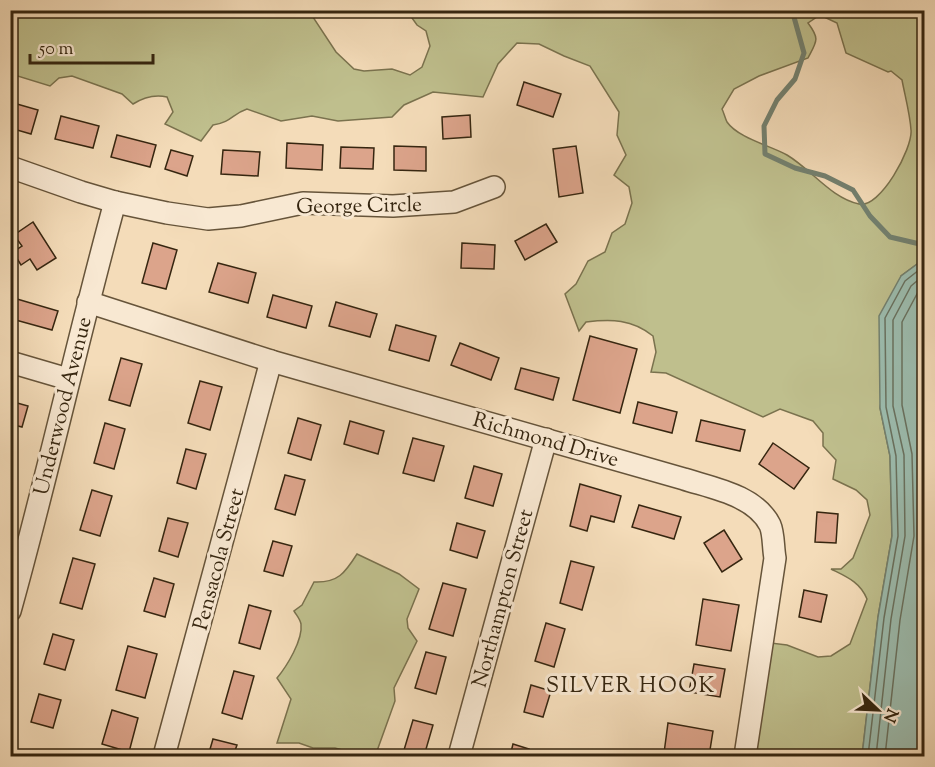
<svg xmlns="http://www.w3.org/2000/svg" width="935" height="767" viewBox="0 0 935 767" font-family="'Sorts Mill Goudy',serif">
  <rect width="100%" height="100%" fill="#f4dcb9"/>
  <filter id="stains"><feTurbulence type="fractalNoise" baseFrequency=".00333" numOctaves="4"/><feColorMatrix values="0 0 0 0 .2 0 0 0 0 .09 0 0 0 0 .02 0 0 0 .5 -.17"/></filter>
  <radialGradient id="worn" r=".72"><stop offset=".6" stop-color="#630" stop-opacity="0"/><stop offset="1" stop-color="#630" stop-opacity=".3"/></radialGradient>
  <g fill="#bfbf8d" stroke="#7a724e" stroke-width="1.5" fill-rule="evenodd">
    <path d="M10,11H299L313,17L336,52L354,69L364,71L392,69L410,75L422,67L430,46L426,31L417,25L407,11H924V259L901,276L880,408L890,456L892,536L878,617L862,756H747L771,643L787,645L818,657L831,656L850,644L867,599C860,582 847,577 831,569H841L853,558L870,515L867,500L856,490L833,479L836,460L823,446V433L813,421L780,409L763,417L666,373L651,372L656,352L653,336C632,319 611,319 586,322L579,331L565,294L576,284L588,261L605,252L612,233L625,224L632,203L629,187L614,175L626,155L617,135L619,112L590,66L564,56L539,44L517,43L498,64L483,97L433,92L404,105L392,117L338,121L312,116L281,121L247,109C232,114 232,122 213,125L201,141L165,124L173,112L167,97C154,94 144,97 133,104L122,94L72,76L59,78L50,86L11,74ZM820,15L837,23L846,53L888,72L891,71L902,80C905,96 910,114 911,130C913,148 880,209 859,204C831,198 812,170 787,155C771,146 738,138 727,122C725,118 724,113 722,109L734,89L759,76L808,58C817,41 820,39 808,23Z"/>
    <path d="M357,554L399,574L419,589L407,619L408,628L417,641L394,688L395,701L377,751V756H365L335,748H313L299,743H277L291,699L277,678C287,666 303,640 301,624C300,619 297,616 294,611L302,605L314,582C338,583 345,573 357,554Z"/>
  </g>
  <path fill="#9cbcae" stroke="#73806f" stroke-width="1.5" d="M924,259V756H862L878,617L892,536L890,456L880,408L879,316L901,276Z"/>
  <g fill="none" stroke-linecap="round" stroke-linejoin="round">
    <g stroke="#69715f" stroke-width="1.5">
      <path d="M868,756L884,618L898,536L896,456L886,407L885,318L905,281L924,266"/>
      <path d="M876,756L891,619L905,536L904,455L893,406V320L911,286L924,275"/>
      <path d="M885,756L900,620L914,536L912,454L902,405V322L918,292L924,287"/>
    </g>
    <path stroke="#73806f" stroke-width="5" d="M792,10L804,53L795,79L777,100L764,126L765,154L795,168L825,176L853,190L870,216L890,237L924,245"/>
  </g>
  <g fill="#dca48b" stroke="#362610" stroke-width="1.5">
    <path d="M524,82L561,94L553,117L517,105Z"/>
    <path d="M10,102L38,110L31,134L10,128Z"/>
    <path d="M470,115L471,137L443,139L442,117Z"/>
    <path d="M61,116L99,126L93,148L55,139Z"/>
    <path d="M117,135L156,145L150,167L111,157Z"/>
    <path d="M287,143L323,145L322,170L286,168Z"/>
    <path d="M394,146L426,147V171L394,170Z"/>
    <path d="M576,146L583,193L559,197L553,149Z"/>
    <path d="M341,147L374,148L373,169L340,168Z"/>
    <path d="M171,150L193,156L187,176L165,169Z"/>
    <path d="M223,150L260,152L258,176L221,174Z"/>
    <path d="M33,222L56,258L37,270L30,259L21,265L13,252L22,246L14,235Z"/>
    <path d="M546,224L557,242L525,260L515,241Z"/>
    <path d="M153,243L177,250L166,289L142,283Z"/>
    <path d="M462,243L495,245L494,269L461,268Z"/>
    <path d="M218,263L256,273L248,303L209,292Z"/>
    <path d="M273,295L312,306L306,328L267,317Z"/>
    <path d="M17,299L58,311L52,330L12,319Z"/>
    <path d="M336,302L377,314L370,337L329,326Z"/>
    <path d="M396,325L436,336L429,361L389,350Z"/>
    <path d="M590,336L637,349L620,413L573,400Z"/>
    <path d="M460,343L499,358L491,380L451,365Z"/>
    <path d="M121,358L142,364L130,406L109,400Z"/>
    <path d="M521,368L559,378L553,400L515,389Z"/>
    <path d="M200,381L222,387L210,430L188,423Z"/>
    <path d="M10,401L28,406L22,427L10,424Z"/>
    <path d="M638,402L677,412L672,433L633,423Z"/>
    <path d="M298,418L321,425L311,460L288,453Z"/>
    <path d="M701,420L745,430L740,451L696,441Z"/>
    <path d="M350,421L384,431L378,454L344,444Z"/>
    <path d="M105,423L125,429L114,469L94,463Z"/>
    <path d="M413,438L444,446L434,481L403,473Z"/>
    <path d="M773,443L809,468L794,489L759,464Z"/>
    <path d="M186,449L206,454L196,489L177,483Z"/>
    <path d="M474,466L502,474L493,506L465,498Z"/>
    <path d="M285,475L305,480L295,515L275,509Z"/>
    <path d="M580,484L621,496L614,522L591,516L587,531L570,526Z"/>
    <path d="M92,490L112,496L100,536L80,530Z"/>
    <path d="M639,505L681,517L674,539L632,527Z"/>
    <path d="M817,512L838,514L836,543L815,542Z"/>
    <path d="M168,518L188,523L178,557L159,551Z"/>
    <path d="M457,523L485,531L477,558L450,550Z"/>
    <path d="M724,530L742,559L722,572L704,543Z"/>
    <path d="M273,541L292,546L283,576L264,571Z"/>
    <path d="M73,558L95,564L82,609L60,603Z"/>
    <path d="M571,561L594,567L582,610L560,603Z"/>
    <path d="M154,578L174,584L165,617L144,611Z"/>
    <path d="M443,583L466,589L453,636L429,629Z"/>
    <path d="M804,590L827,595L821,622L799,617Z"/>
    <path d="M703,599L739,605L731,651L696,645Z"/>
    <path d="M249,605L271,611L260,649L239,643Z"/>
    <path d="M546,623L565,629L554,667L535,661Z"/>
    <path d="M53,634L74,640L65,670L44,664Z"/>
    <path d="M128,646L157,654L145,698L116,690Z"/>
    <path d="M426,652L446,657L436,694L415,688Z"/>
    <path d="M694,664L725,669L720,697L689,692Z"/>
    <path d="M234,671L254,676L242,719L222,713Z"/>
    <path d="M531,685L551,691L543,717L524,712Z"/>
    <path d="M39,694L61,700L53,728L31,722Z"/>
    <path d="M112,710L138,718L129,752L102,744Z"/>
    <path d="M413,720L433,725L424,756L404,750Z"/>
    <path d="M668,723L713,731L709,756H685L664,753Z"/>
    <path d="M213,739L237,745L233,756H208Z"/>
    <path d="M513,744L529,749L527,756H510Z"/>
  </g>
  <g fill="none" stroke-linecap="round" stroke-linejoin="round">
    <defs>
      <g id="minor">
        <path d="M10,167L81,192L115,202L167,213L208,219L241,216L303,203L393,206L454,202L494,187"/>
        <path d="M88,302L271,361L684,479C712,488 755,495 770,525C774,534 773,548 775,558L745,756"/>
        <path d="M10,362L68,379"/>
        <path d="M10,611C48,475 78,337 115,202"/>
        <path d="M164,756L271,361"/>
        <path d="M459,756L546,439"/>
      </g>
    </defs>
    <use href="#minor" stroke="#66543a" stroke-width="24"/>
    <use href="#minor" stroke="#f8e8d2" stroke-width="21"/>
  </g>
  <g text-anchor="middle" stroke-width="6" stroke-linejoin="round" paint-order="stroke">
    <g font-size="21" fill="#362610" stroke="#f8e8d2">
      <text transform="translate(359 205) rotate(-1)" y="7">George Circle</text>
      <text transform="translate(62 406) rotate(-76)" y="7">Underwood Avenue</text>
      <text transform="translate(546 439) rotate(16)" y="7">Richmond Drive</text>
      <text transform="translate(218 559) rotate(-75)" y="7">Pensacola Street</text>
      <text transform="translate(502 598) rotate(-75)" y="7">Northampton Street</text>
    </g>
    <g font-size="22" letter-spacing="1.5" fill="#362610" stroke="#f8e8d2">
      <text x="631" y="692">SILVER HOOK</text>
    </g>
  </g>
  <rect width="935" height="767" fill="none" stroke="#f4dcb9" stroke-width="36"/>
  <rect x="12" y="12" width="911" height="743" fill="none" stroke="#362610" stroke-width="3"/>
  <rect x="18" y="18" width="899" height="731" fill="none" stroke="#362610" stroke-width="1.5"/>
  <g transform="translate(878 710) rotate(113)" stroke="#f8e8d2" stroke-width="4.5" paint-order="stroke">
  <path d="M0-4.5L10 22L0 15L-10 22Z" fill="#362610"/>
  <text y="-9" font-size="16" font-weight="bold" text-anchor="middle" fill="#362610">N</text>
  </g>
  <path d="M30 54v9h123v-9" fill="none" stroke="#362610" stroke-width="3"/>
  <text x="39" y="54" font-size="18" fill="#362610" stroke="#f8e8d2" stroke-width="4.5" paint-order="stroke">50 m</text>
  <rect width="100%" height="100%" filter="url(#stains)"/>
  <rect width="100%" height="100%" fill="url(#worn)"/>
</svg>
